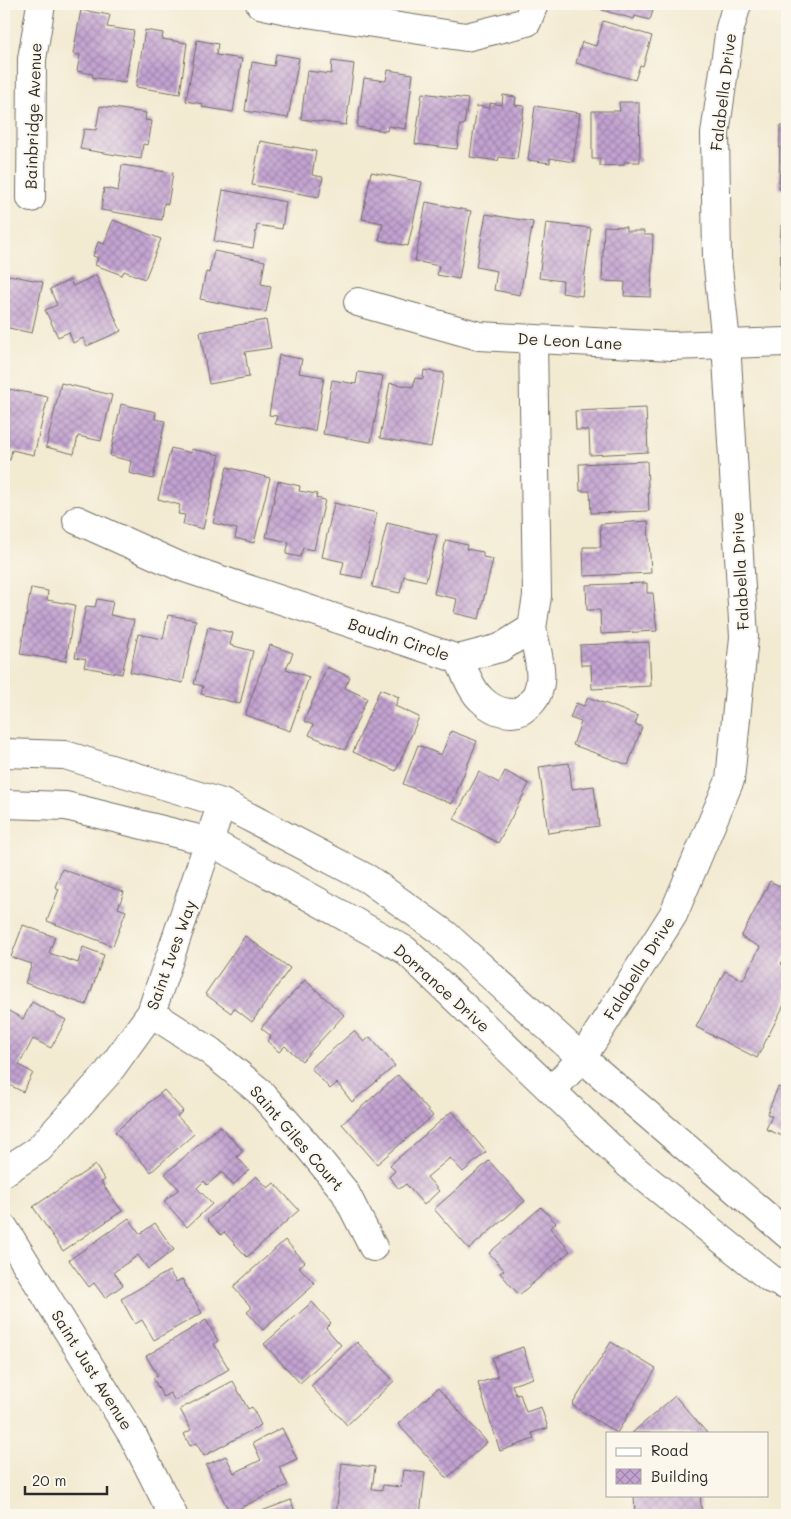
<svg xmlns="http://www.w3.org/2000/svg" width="791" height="1519" viewBox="0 0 791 1519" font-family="Mali,sans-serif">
  <defs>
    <pattern id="building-cross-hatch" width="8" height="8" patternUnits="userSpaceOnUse" patternTransform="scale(1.25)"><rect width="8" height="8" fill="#c3a3d1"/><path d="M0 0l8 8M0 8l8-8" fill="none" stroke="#9f85aa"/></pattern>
  </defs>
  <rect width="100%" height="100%" fill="#fbf7ec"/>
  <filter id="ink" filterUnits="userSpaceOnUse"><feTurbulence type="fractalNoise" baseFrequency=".02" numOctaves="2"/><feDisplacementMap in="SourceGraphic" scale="10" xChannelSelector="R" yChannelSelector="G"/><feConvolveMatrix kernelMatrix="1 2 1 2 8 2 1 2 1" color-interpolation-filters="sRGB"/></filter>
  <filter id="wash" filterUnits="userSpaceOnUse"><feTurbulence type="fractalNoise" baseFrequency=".0096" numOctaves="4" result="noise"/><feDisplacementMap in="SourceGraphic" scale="20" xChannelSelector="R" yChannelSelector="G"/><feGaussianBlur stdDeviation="1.12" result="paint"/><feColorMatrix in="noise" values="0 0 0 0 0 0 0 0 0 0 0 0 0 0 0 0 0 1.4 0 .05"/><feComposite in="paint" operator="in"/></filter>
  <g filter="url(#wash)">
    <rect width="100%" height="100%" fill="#f3ead2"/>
    <g id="blocks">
      <g fill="url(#building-cross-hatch)">
        <path d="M603,4H655L650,20L635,16L634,19L602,10Z"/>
        <path d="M81,10L110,15L107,27L134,31L125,83L92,77L93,74L77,71L80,55L73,54Z"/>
        <path d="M603,21L652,36L643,66L640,65L635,80L576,63L582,42L596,46Z"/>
        <path d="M145,30L163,33L162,39L187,43L180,94L136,87Z"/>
        <path d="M197,40L218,44L216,55L242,59L233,112L202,107L203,104L186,101Z"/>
        <path d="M276,54L299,58L288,118L245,111L252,62L274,66Z"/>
        <path d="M332,61L354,64L346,125L301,119L307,71L331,74Z"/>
        <path d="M388,70L413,74L406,129L388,126L387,131L357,127L364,78L386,81Z"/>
        <path d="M422,93L468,99L464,125H460L457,149L415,144Z"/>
        <path d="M503,95L516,97L515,105L524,106L517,159L499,157L498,161L470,157L477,106L490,108V103L502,105Z"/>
        <path d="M619,102H639L640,162H624V165L600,166V159H592V111H620Z"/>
        <path d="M100,106L146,113L145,120L152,121L148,145L143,144L141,159L80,149L84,129L96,130Z"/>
        <path d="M535,106L580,113L573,162L550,158V163L528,160Z"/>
        <path d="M780,126H787V189H779Z"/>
        <path d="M260,141L316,151L312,175L323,177L319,197L252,185Z"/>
        <path d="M122,165L173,173L168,204L164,203L162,220L101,210L104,188L118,191Z"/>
        <path d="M371,172L422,182L408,246L379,240L383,223L362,219Z"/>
        <path d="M223,190L286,202L282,229L257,225L253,248L214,241Z"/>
        <path d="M426,202L471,211L459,279L437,275L439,266L415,261Z"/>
        <path d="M486,214L533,222L520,295L494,290L497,271L476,267Z"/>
        <path d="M113,220L161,239L145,279L124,271L122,275L95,265L98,258L93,256L98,242L104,244Z"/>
        <path d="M546,223L591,228L582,296L562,293L563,281L539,278Z"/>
        <path d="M604,226L626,227V231H644V235H653L651,297L624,296L625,282L602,281Z"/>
        <path d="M781,226H787V290H780Z"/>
        <path d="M214,251L265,261L261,284L271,286L266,312L200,299L206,272L209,273Z"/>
        <path d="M4,274L43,282L32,333L4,327Z"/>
        <path d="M96,275L121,331L87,346L83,338L73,343L69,332L58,337L45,310L57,305L50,289L70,280L73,286Z"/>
        <path d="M266,320L271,348L245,352L249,377L209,384L200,332Z"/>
        <path d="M279,355L302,359L299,373L324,377L315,431L275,424L277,416L269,415Z"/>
        <path d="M424,370L444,373L431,447L380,438L390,383L413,387L415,378L423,379Z"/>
        <path d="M358,372L383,376L371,442L323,434L332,380L356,384Z"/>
        <path d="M61,383L112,395L101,441L78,436L74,454L46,447Z"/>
        <path d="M4,388L48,397L34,455L12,450L10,460L4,459Z"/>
        <path d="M121,404L156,412L155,419L165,421L153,479L129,473L131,461L110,456Z"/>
        <path d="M646,408L648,452L590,455L589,430H576L575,411Z"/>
        <path d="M784,408H787V436H786Z"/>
        <path d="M171,448L191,453V449L220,455L203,529L183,524L185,515L178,514L180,505L158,499Z"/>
        <path d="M647,461L649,511L591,513L590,491H580L579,464Z"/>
        <path d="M227,467L270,478L254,543L235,538L237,529L213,523Z"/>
        <path d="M278,481L300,486L299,491L317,494L316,498L325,500L314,550L303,548L300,557L286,554L289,542L266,537Z"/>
        <path d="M334,503L377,513L362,578L341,574L344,562L322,557Z"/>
        <path d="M648,521L651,573L584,576L583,547H601L600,524Z"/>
        <path d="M387,523L437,535L426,581L404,576L400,593L372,587Z"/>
        <path d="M446,540L467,545L466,549L483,552V557L493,559L479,619L454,613L457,599L434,594Z"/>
        <path d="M647,583V593H653L657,631L601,634L600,610H587L586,585Z"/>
        <path d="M31,588L48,591L47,600L75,605L66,661L20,654Z"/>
        <path d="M97,599L113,602L110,615L134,620L122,674L84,667L86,659L75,657L86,606L95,607Z"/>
        <path d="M168,615L196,620L183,683L130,672L138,634L163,639Z"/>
        <path d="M208,627L233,633L230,645L253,651L240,704L201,694L203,686L194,684Z"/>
        <path d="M649,642L651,686L592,689L591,665H581L580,645Z"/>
        <path d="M270,645L293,653L286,669L309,677L290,731L245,715Z"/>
        <path d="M327,667L350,677L345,688L367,698L345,750L309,735L313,725L304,721Z"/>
        <path d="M380,689L399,697L395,706L419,717L396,771L353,752Z"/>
        <path d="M588,697L638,716L635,724L642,727L628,765L573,745L581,722L570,718L576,703L584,706Z"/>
        <path d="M451,731L477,741L452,804L403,784L418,745L441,755Z"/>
        <path d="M569,763L572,789L594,786L599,826L548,833L539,767Z"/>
        <path d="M505,771L529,784L498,843L454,819L479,772L499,783Z"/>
        <path d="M62,869L124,892L118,908L126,911L113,946L47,921L59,889L55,887Z"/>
        <path d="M770,881L787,890V952L781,964L787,967V999L757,1058L696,1027L725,971L743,980L760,947L741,937Z"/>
        <path d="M23,925L55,937L49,953L78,963L83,947L104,955L86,1005L25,983L32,964L11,957Z"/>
        <path d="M245,936L290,968L252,1022L234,1008L231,1013L205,994Z"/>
        <path d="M305,980L344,1015L302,1061L285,1046L279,1052L267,1041L271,1036L261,1028Z"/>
        <path d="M32,1002L66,1020L51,1048L33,1039L19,1065L33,1073L23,1092L4,1082V1015L7,1010L23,1019Z"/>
        <path d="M354,1031L364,1042L370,1037L395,1066L352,1102L337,1083L330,1089L311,1068Z"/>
        <path d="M398,1075L433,1116L377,1164L342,1124Z"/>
        <path d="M787,1079V1138L766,1129L772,1116L767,1114L778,1087L783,1089Z"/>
        <path d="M164,1090L183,1111L177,1116L194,1134L151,1172L115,1132Z"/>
        <path d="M452,1111L486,1152L463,1172L450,1158L427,1177L439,1191L424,1205L406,1184L399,1189L389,1177L395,1171L390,1165Z"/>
        <path d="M220,1126L243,1151L237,1157L249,1170L233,1185L222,1172L207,1185L204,1181L197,1188L212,1204L187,1227L164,1201L179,1189L165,1174Z"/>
        <path d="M489,1161L525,1201L469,1249L434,1209Z"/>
        <path d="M95,1165L105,1180L101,1182L122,1211L63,1251L33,1207Z"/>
        <path d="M256,1176L268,1188L274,1183L299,1210L247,1257L224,1232L221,1235L207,1220Z"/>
        <path d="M541,1207L556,1223L550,1228L570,1251L519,1295L500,1273L504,1270L489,1253Z"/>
        <path d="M129,1218L140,1234L155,1223L174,1250L148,1269L138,1255L114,1272L123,1285L105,1298L94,1283L89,1287L69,1260Z"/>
        <path d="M285,1240L305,1262L299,1267L315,1284L263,1330L247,1312L252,1308L233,1287Z"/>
        <path d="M169,1271L176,1282L182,1279L202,1313L154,1340L142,1320L135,1324L121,1299Z"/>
        <path d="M312,1302L331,1323L326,1328L341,1345L300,1383L264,1344Z"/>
        <path d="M206,1320L218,1341L214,1344L229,1369L175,1401L170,1393L163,1397L153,1378L158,1376L146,1356Z"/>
        <path d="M357,1342L394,1381L347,1425L311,1386Z"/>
        <path d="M611,1342L656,1369L617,1433L572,1405Z"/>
        <path d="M523,1347L533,1378L512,1385L516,1395L520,1394L526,1412L541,1407L548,1428L532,1433L534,1439L500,1451L478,1383L498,1377L492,1358Z"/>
        <path d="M233,1381L248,1409L252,1407L261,1425L204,1456L196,1443L190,1446L184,1434L191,1430L180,1409Z"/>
        <path d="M438,1388L487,1442L447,1478L398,1424Z"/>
        <path d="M675,1396L707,1433H632Z"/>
        <path d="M282,1428L297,1459L279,1467L288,1485L230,1513L206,1465L226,1456L234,1473L261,1460L253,1443Z"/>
        <path d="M342,1463L375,1467L372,1489L382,1490L383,1485L401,1487L403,1470L425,1473L420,1515H336Z"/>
        <path d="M634,1495H700L702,1515H635Z"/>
        <path d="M291,1500L296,1515H251Z"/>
      </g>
    </g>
  </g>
  <g filter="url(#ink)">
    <use href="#blocks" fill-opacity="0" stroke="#716e65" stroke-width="1"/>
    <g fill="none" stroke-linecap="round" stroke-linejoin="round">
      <defs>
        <g id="minor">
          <path d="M260,4L287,10L466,37L527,22L534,4"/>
          <path d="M31,198L32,59L41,4"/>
          <path d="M358,302L479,336L672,346L787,342"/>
          <path d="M77,520L179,566L458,659L500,648L532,628L537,596L533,339"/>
          <path d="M458,659C465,671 471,690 481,699C490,708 500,713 512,713C518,713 521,711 526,707C551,690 537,652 532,628"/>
          <path d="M151,1013L210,1051L259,1091L307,1145L345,1192L373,1247"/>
          <path d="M552,1090L582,1058L673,915L730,780L744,637L726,343L717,258L715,134L730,28L737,4"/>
          <path d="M4,1172L39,1149L107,1074L151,1013L222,803"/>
          <path d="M4,1228L133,1436L173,1515"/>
        </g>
        <g id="tertiary">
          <path d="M4,753L65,755L222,803L368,879L445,934L582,1058L787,1234"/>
          <path d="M4,804L66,806L211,842L405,950L628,1164L771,1279L787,1286"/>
        </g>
      </defs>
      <use href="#minor" stroke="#716e65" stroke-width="30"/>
      <use href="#tertiary" stroke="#716e65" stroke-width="30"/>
      <use href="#minor" stroke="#fff" stroke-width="28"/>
      <use href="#tertiary" stroke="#fff" stroke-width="28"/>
    </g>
  </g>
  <g text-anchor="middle" stroke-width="4" stroke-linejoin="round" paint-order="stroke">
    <g font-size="16" fill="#2b2b2b" stroke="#fbf7ec">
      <text transform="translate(723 92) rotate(-83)" y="6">Falabella Drive</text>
      <text transform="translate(33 116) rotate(-88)" y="6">Bainbridge Avenue</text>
      <text transform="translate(570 341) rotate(3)" y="6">De Leon Lane</text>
      <text transform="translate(740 571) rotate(-93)" y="6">Falabella Drive</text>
      <text transform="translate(399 639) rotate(18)" y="6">Baudin Circle</text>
      <text transform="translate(171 955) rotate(-70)" y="6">Saint Ives Way</text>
      <text transform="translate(639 968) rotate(-58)" y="6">Falabella Drive</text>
      <text transform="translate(442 988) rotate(42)" y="6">Dorrance Drive</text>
      <text transform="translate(297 1138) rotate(49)" y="6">Saint Giles Court</text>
      <text transform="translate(92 1370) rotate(58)" y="6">Saint Just Avenue</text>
    </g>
  </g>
  <rect width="791" height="1519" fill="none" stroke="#fbf7ec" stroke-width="20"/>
  <rect x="606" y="1432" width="162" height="65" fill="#fbf7ec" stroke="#a8a59f"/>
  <rect x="616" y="1448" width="25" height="8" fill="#ffffff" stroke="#a8a59f"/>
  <text x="651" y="1456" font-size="15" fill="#2b2b2b">Road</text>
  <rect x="616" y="1469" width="25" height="15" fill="url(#building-cross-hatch)" stroke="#a8a59f"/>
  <text x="651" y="1482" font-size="15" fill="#2b2b2b">Building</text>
  <path d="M25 1486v8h82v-8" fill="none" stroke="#2b2b2b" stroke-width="2.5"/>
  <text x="32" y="1486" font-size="15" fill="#2b2b2b" stroke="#fbf7ec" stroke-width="4" paint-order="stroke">20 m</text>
</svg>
